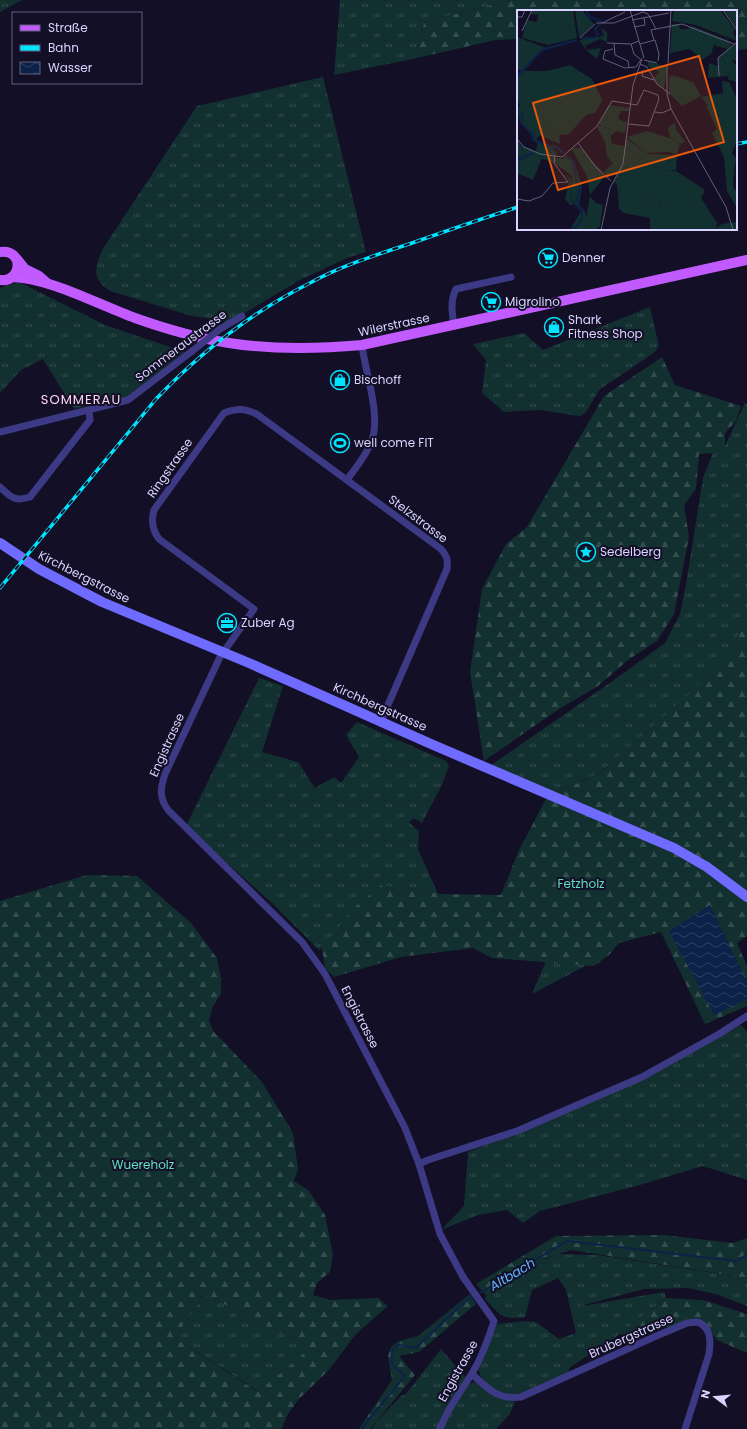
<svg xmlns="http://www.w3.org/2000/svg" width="747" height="1429" viewBox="0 0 747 1429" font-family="Poppins,sans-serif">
  <defs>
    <pattern id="grass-tufts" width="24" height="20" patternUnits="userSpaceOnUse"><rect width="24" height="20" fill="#12302f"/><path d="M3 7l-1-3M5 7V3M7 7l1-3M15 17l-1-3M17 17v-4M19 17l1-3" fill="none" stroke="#344d4e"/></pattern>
    <pattern id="forest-firs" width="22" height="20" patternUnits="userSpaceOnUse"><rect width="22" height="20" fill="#12302f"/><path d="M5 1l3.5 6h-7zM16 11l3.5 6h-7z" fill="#344d4e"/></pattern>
    <pattern id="water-waves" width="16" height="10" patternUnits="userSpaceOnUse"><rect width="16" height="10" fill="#0c2248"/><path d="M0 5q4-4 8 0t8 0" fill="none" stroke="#2f4163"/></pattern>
  </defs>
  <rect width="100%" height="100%" fill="#130f26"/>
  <g fill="url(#grass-tufts)">
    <path d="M0,0H22L0,12Z"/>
    <path d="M340,0H512L424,22L417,58L334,75Z"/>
    <path d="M323,77L366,252L347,258L298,281L228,323L220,320L192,316L110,291C90,278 95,265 104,247L197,106Z"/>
    <path d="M19,282L105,325L185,352L126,397L74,409L43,359L21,370L0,393V288Z"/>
    <path d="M650,307L659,346L655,352L599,390L586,412L580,416L540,410L504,412L482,393L486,360L473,344L524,333L543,350Z"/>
    <path d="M745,403L747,404V625L737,636L736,653L600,773L547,797L487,768L614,680L665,643L680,614L686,584L703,478L713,453L725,446Z"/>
    <path d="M259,678L283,686L262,752L298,762L315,788L334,777L341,783L359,757L346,735L357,722L446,761L449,766L441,787L422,823L414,818L409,822L416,829L419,830L418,849L438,894L410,889L319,950L273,904L186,826Z"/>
    <path d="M546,961L587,965L532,994Z"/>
    <path d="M741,1025L747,1032V1180L703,1166L640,1185L540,1211L523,1223L507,1210L478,1215L441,1230L464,1206L468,1152L576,1109L664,1067Z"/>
    <path d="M556,1254L597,1255L747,1278V1306L716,1294L688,1288L644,1289L576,1307L664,1292L666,1298L620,1334L569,1368V1374C545,1386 514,1406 489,1385C484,1381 478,1375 479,1367C479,1357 493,1334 497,1324L525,1321L536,1322L559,1339L576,1333L566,1290L558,1278L532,1290L525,1317C500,1320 502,1316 485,1299L487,1294L529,1268Z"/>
    <path d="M204,1294L312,1348L259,1392L175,1338Z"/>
    <path d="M441,1349L468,1380L451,1398L438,1429H372L376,1422L401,1396L406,1394Z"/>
    <path d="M474,1382L495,1395L515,1402L509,1415L496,1429H443L447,1417L465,1386Z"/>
  </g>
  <g fill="url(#forest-firs)" fill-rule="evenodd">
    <path d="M512,0H747V49L736,50V11H518V39L495,40L417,58L424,22Z"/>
    <path d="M662,357L675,385L741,406L736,421L725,433V446L713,453L699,454L696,489L684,505L689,537L674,614L657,641L628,660L598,686L559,709L484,761L470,672L482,589L506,544L527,527L604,396Z"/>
    <path d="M747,624V936L737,943L747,966V983L710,905L713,1015L747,999V1006L705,1024L661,932L619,943L609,955L594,966L492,958L473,948L401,957L334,977L325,968L322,948L354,908L381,885L442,894L501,895L519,850L547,797L600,773L735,653L737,636Z"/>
    <path d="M87,875L137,876L191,923L217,958L221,978V994L213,1006L209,1021L213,1031L262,1082L293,1133L298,1169L294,1181L309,1191L325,1215L333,1255L330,1272L317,1283L313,1295L330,1300L378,1298L388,1306L356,1334L328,1371L298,1400L288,1414L281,1429H0V901ZM204,1294L311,1348L258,1392L175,1338Z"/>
    <path d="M663,1235L733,1243L747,1238V1278L571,1250L549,1257L486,1295L476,1284L556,1236Z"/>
    <path d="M470,1294L476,1304L419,1352L399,1356L415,1375L370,1429H359L392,1380L388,1356L391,1347L399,1341L418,1336Z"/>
    <path d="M666,1298L703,1300L747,1314V1353L717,1340L704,1323L695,1320L651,1331L629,1339L620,1334Z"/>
  </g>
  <path fill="url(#water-waves)" d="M710,905L747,983V999L714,1015L669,931Z"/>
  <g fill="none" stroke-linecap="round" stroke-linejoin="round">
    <g stroke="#0c2248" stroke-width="2">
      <path d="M478,1294L567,1241L736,1261L747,1255"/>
      <path d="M362,1429L370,1418L405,1376L392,1364V1350L399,1345L416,1348L463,1303L474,1296"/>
    </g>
    <g stroke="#3d3a85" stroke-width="7">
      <path d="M454,325C452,313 450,301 456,289L511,277"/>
      <path d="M220,329L242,316"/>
      <path d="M0,432L128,400L191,352"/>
      <path d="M347,480C356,467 367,455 372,440C381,414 365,372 362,345"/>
      <path d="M0,487C11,497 14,502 30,497L90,420L89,410"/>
      <path d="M381,721L447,569C448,560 447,556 441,549L258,415C246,408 237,408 224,413L154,510C151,521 152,530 159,539L254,609L220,657L165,774C160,789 159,799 169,811L302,942L325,974L405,1128L419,1164L440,1234L463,1277L494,1321C488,1340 481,1359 471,1375C460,1393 447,1409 440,1429"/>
      <path d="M419,1164L428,1160L517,1131L642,1077L719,1034L747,1016"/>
      <path d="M472,1374C488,1389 498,1400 521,1397L654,1337L687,1323L698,1322C711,1328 711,1341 709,1354L685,1429"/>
    </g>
    <path stroke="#6f6bff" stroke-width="10" d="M0,543L39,569L102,602L249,663L431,744L674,848L707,867L747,897"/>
    <g stroke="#c25bff" stroke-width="10">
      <path d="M0,252C24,248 23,283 0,280"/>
      <path d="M17,259L25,269L39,276L46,282"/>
      <path d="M12,277C50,278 99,305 135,318C166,329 197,338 229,343C273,350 318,349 362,345L747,260"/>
    </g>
    <defs>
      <g id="rail">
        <path d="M736,144L747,142"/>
        <path d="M0,588L156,399C201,352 252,312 310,283C343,265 379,254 415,242C449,230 484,218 518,207"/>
      </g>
    </defs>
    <use href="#rail" stroke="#00e5ff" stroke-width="3.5"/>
    <use href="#rail" stroke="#130f26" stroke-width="2" stroke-dasharray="6" stroke-linecap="butt"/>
    <path stroke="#3d3a85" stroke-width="7" d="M191,352L220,329"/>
  </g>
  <defs>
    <symbol id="supermarket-ring" viewBox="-11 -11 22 22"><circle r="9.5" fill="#130f26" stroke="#00e5ff" stroke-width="1.5"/><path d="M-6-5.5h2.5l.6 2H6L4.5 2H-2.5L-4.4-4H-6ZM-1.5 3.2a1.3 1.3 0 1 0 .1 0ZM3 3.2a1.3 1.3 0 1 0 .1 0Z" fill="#00e5ff"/></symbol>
    <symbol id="shop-ring" viewBox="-11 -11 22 22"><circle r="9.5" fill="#130f26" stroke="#00e5ff" stroke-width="1.5"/><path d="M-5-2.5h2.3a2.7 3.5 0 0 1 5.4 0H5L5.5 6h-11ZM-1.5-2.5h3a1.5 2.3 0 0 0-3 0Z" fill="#00e5ff"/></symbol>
    <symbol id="stadium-ring" viewBox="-11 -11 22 22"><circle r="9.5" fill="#130f26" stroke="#00e5ff" stroke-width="1.5"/><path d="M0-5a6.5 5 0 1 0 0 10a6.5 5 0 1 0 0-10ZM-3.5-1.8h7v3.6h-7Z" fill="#00e5ff"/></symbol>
    <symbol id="sight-ring" viewBox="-11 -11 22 22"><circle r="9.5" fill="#130f26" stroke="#00e5ff" stroke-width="1.5"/><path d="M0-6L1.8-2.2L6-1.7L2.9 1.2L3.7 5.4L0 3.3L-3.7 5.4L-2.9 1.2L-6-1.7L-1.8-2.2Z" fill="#00e5ff"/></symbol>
    <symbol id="office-ring" viewBox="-11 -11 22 22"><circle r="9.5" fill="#130f26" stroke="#00e5ff" stroke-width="1.5"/><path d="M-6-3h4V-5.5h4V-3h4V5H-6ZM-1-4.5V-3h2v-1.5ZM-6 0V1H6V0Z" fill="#00e5ff"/></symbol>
  </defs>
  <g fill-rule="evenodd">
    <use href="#supermarket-ring" x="537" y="247" width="22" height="22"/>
    <use href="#supermarket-ring" x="480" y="291" width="22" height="22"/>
    <use href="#shop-ring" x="543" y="316" width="22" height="22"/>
    <use href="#shop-ring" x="329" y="369" width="22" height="22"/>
    <use href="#stadium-ring" x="329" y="432" width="22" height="22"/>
    <use href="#sight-ring" x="575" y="541" width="22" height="22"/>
    <use href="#office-ring" x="216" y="612" width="22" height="22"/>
  </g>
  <g text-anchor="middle" stroke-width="4" stroke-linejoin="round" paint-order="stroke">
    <g font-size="12" fill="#d9d4ff" stroke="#130f26" text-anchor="start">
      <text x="562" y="262">Denner</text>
      <text x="505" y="306">Migrolino</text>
      <text x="568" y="324">Shark<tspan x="568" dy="14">Fitness Shop</tspan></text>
      <text x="354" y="384">Bischoff</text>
      <text x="354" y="447">well come FIT</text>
      <text x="600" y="556">Sedelberg</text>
      <text x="241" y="627">Zuber Ag</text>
    </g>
    <g font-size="12" fill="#d9d4ff" stroke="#130f26">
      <text transform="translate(394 325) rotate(-12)" y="4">Wilerstrasse</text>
      <text transform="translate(181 346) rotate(-37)" y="4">Sommeraustrasse</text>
      <text transform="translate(170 468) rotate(-55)" y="4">Ringstrasse</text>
      <text transform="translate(418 519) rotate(37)" y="4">Stelzstrasse</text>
      <text transform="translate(84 577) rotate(27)" y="4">Kirchbergstrasse</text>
      <text transform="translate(380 707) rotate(24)" y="4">Kirchbergstrasse</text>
      <text transform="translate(167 745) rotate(-66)" y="4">Engistrasse</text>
      <text transform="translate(360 1017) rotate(63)" y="4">Engistrasse</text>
      <text transform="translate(631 1336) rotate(-24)" y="4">Brubergstrasse</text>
      <text transform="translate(458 1371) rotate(-61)" y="4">Engistrasse</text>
    </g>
    <g font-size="12" fill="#5fe0c0" stroke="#130f26">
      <text x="581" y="888">Fetzholz</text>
      <text x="143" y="1169">Wuereholz</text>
    </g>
    <g font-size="13" letter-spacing="1" fill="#ffd6f0" stroke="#130f26">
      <text x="81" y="404">SOMMERAU</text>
    </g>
    <g font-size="13" font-style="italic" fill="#62b6ff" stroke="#130f26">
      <text transform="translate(512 1274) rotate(-31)" y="5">Altbach</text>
    </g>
  </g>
  <g transform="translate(517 10)">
    <rect width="220" height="220" fill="#130f26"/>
    <path d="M15,0H56L60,28L31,35L5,28L10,10L20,12L21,5L13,4ZM58,0H65L77,14L62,28ZM157,0L204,1L218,19L216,23L220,31L179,15L155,11ZM207,0H220V18ZM155,14H161L163,19H172V16L178,17L212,31L214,36L210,39L197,35L194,44L185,50L173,39L153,43ZM84,18L90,22V32L83,29L68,36L70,40L84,38L80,49L70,41L62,30L87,26ZM0,27L29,38L22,42L5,61L0,59ZM215,40L220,49V52L215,49L217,54H220V69L210,62L206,47ZM131,51L150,57L147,79L140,73L137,68L142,62L131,56ZM192,53L200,56L203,53L211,66L220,72L212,70L210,66L191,68ZM155,65L176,72L184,86L165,96L152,83V68ZM205,71L212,72L220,89L216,88L208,103L199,106L184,87L206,83ZM92,95L112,98V101H104L101,108L106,112L110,111L108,123L100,121L93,126L92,119L82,114ZM32,110L39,112L36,127L29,122ZM158,112L159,120L168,131L164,134L153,127L151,118ZM109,128L130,144L160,145L159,160L150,161L131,153L108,136ZM21,132L40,142L38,148L46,149L48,145L55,152L60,178L57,195L55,183L56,195H53L55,166L36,152L21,148L18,143L7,147L5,136L19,141ZM54,138H64L88,166L73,185L70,166ZM73,186L79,193L86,195L83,216L79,220H73L74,216L69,208ZM134,186L145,192L143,200H125L123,196Z" fill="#12302f"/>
    <path d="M56,31L25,41L7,61H30L53,55L75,69L83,85L85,91L78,103L69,105L52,124L42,125L43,134L22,125L20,129L23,133L39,136L46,144L38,137L36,140L15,130V126L3,112L0,99L3,96L0,89V66L7,61L6,60L22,42L30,37ZM32,111L38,113L36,126L29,122ZM220,33V49L215,40L206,47L210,62L220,69V72L214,69L201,54V47ZM216,88L220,89V130L215,143L220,150L218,153L216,176L220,183V198L210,181L207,147L195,123L200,119L189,96H194L200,106L208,103ZM83,115L92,119L95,134L108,136L131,153L150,161H159L188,180L184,188L200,213L199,218L205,214L219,212L220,209V220H133V208L107,203L102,199L100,175L97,172L101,165L97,163L91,167L87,162L96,153L90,147L88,132L80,117ZM134,186L145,192L143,199H125L123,196ZM130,121L156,129L163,134L160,145L152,142L129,143L110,127ZM0,129L5,137L7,147L18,143L25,148L16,170L2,164L0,167V150L5,148L0,147ZM49,144L57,151L65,176L62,195L67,200L74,216L73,220H53L64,201L57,194L60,178L56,153ZM48,162L54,170L53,195L48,189L52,171Z" fill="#12302f" fill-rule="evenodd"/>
    <path fill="none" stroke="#0c2248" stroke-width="2" d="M69,0L73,7L85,12M65,28H78L81,24L78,19L84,14M0,66L25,40L60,30M0,98L5,105V114L17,125L16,129L36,138L38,136L47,143M49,146L57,153L60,173L63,176L59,195L65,200V209L56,220M0,151L15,143"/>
    <path fill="none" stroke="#625e7d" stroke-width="1" d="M113,0L127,48M206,0L220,20M0,7H5L8,0M115,10L152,3M79,13H97L126,2L131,4L139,19M85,13L108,2M117,17L128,15L127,7M5,21L15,0M63,28L78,14M137,30L134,20L165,14L217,34M90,33L114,34L122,31M97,33L98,45L111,51L112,57M114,34L117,44L123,49M123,34L138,30L142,44L141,51M96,39L88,41L86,49L108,58L119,57L125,48M127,50L140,53M151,53L154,0M123,54L130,57L140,74L153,84M150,56V84L154,99L209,197M126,60L125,66L137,70M202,66L201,48L220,32M138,102L145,103L154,99M0,129L7,137L23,144L45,147L80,116L95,91L120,95L127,80L141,85L142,89L132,116L111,114M61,133L78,156L94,171M0,189L12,191L25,186L36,173L51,172L37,153L38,146M209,197L216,220M84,220L93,178L106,154L116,75L125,49"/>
    <path fill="#e8590c" fill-opacity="0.15" stroke="#e8590c" stroke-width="2" d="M182,46L207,132L41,180L16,93Z"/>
    <rect width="220" height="220" fill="none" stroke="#d9d4ff" stroke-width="2"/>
  </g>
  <rect x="12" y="12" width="130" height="72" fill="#130f26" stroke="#625e7d"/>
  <rect x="20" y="25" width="20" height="6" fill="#c25bff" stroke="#625e7d"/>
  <text x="48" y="32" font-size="12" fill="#d9d4ff">Straße</text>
  <rect x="20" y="45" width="20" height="6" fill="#00e5ff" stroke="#625e7d"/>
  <text x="48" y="52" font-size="12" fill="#d9d4ff">Bahn</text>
  <rect x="20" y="62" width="20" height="12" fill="url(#water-waves)" stroke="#625e7d"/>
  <text x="48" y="72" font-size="12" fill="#d9d4ff">Wasser</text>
  <g transform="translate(715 1397) rotate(286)" stroke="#130f26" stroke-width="3" paint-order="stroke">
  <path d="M0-3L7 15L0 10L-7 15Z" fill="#d9d4ff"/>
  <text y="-6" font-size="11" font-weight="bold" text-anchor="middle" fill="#d9d4ff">N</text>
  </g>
</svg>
